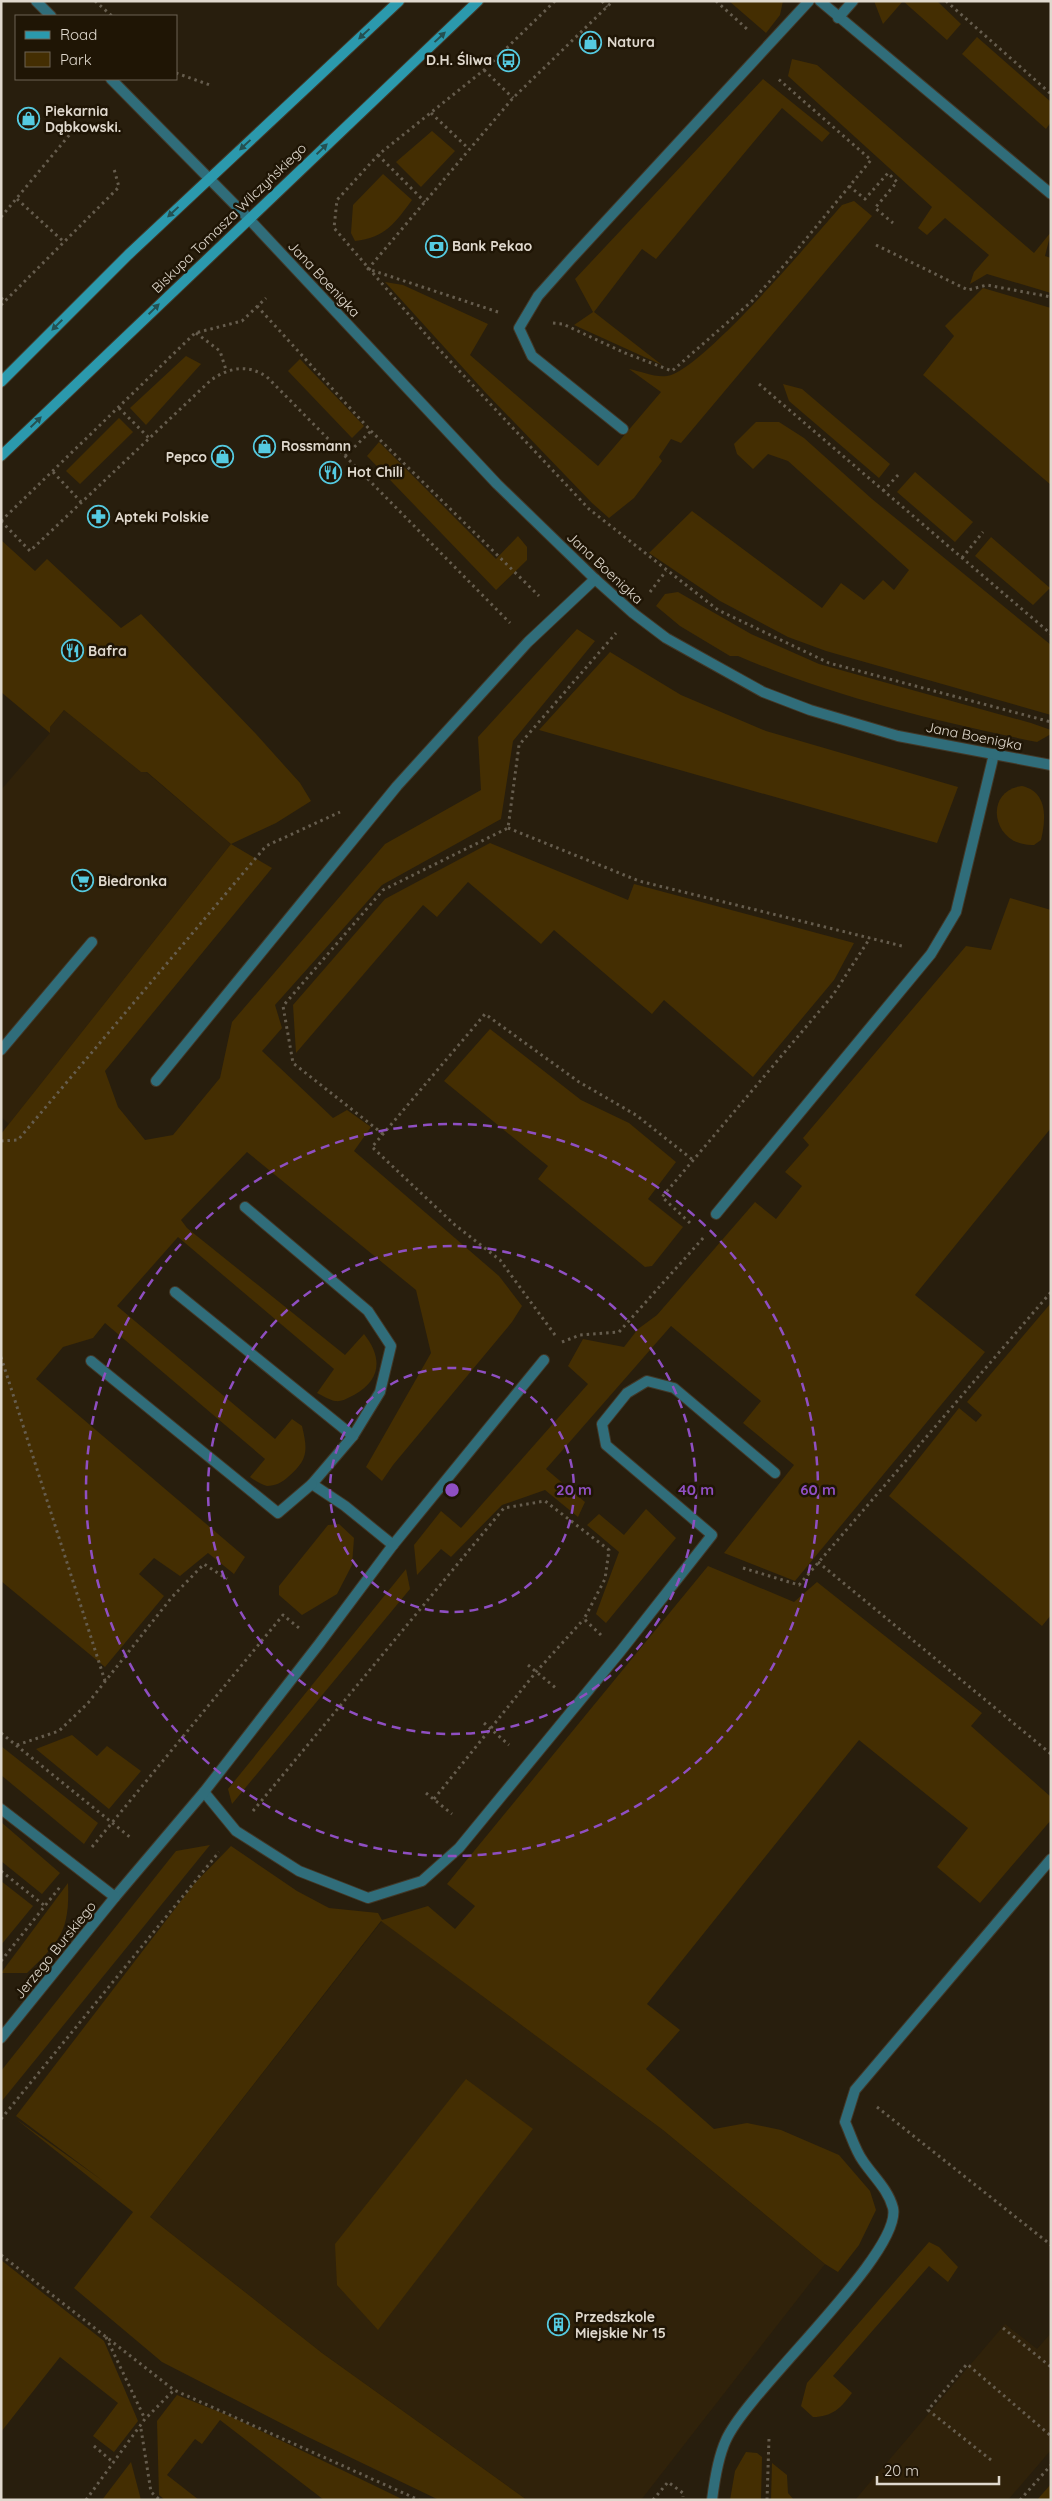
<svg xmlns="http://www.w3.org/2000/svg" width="1052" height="2501" viewBox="0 0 1052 2501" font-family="Quicksand,sans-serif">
  <rect width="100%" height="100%" fill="#281e0d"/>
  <g fill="#30220a">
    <path d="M64,710L141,772H146L231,844L9,1124L1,1117V790L50,733V727Z"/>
    <path d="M382,1921L663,2130L825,2264L641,2500H527L322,2353L150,2217Z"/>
    <path d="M1005,2324L1037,2349L1051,2333V2450L1008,2500H855Z"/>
  </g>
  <g fill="#442e02">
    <path d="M729,1H783L780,15L766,33Z"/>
    <path d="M874,1H937L961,24L947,40L903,1L883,24Z"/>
    <path d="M977,37L1051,102V122L1046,129L962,54Z"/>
    <path d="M792,59L817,65L1034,253L1051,232L1045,256L1051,258V293L987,274L970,284L974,272L989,255L945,218L927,235L918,228L932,207L788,76Z"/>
    <path d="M763,79L830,133L822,142L782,108L656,259L642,249L594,312L662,365L574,325L593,312L575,279Z"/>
    <path d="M432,131L455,151L421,187L396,162Z"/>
    <path d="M383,174L412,200C395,223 385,238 355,241L351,233L353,205Z"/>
    <path d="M854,201L872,216L681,443L671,439L659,457L662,461L634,498L609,518L592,503L485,392L385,282L403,285L488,324L470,355L598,466L661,392L629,369C640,371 656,378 667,376C701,371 814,237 842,205Z"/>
    <path d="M983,288L1051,308V485L923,375L954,336L945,326Z"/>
    <path d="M186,356L201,364L146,425L130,408Z"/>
    <path d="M300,359L364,426L352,438L288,371Z"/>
    <path d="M783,384L802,389L890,464L879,478L789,401Z"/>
    <path d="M119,418L133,432L80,484L66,471Z"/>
    <path d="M756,422H779L804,438L872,499L1051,645V715L826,651L788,637L720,601L649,553L692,511L822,608L841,583L864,600L883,580L894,590L909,570L788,461L768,454L753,469L737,454L734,444Z"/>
    <path d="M379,442L496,559L518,536L527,547V560L496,590L367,456Z"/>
    <path d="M915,472L973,522L955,542L897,492Z"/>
    <path d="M991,537L1050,588L1033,605L975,556Z"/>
    <path d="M1,540L35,571L47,559L121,628L141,614L256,734L300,783L311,801L276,823L231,844L272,868L105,1071L118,1107L145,1140L173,1135L220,1078L232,1022L385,844L481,790L478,737L577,629L595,641L513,741L501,819L382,885L275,1005L282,1028L262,1051L333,1118L347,1110L371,1127L354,1151L499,1276L522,1306L512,1322L393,1465L382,1481L366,1467L431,1353L416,1290L247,1152L181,1220L187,1228L345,1355L364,1334C383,1358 381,1380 354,1395C348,1398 342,1402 335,1401C329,1400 322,1395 317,1393L334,1369L178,1237L117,1306L275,1439L292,1419L302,1426C308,1451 308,1460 288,1477C283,1482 275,1486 267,1486C262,1485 254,1480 250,1477L265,1459L105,1323L93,1338L63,1347L36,1379L245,1557L234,1574L208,1553L180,1576L154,1558L139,1574L164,1596L105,1667L1,1581V1134L231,844L147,772H141L64,710L50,727V733L1,692Z"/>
    <path d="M678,592L751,634L819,664L1031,723L1051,730V734L1037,742C935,721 834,697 738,656H730L680,626L656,606L665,594Z"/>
    <path d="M610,652L681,695L766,731L958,787L937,843L539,730Z"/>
    <path d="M1022,786C1048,792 1046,819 1041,840L1034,845C991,847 983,790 1022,786Z"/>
    <path d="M490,843L628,900L634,884L854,943L834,980L753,1077L664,1000L652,1014L554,930L541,944L468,882L437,917L423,905L296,1053L293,1005L385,899Z"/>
    <path d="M1010,898L1051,910V1128L915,1295L985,1352L795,1581L724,1553L794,1465L743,1423L761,1401L671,1326L546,1469L585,1502L578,1517L545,1490L502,1505L451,1557L441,1549L417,1575L414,1545L441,1511L461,1528L588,1384L568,1366L583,1339L624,1347L638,1329L657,1315L755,1202L776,1219L802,1186L785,1172L809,1145L803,1138L966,946L991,950Z"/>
    <path d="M490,1029L581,1100L629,1123L676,1162L648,1199L683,1227L652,1266L645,1267L538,1179L548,1166L444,1081Z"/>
    <path d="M1051,1303V1615L1042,1626L889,1496L959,1408L976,1422L982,1415L967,1402Z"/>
    <path d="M646,1509L676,1538L606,1623L596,1614L619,1552L587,1525L599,1514L624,1535Z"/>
    <path d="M339,1524L354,1538L352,1565L337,1594L302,1615L279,1595V1586L328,1525Z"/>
    <path d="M708,1566L794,1602L817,1582L982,1713L971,1726L1051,1797V1820L980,1903L937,1867L968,1828L859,1740L647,2004L680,2030L646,2069L714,2129L747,2123L781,2130L839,2155L870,2191L876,2210L859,2245L838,2272L825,2264L663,2130L381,1921L150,2217L322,2353L527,2500H439L308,2437L162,2362L74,2288L133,2212L16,2119L103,2181L16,2116L194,1884L231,1846L297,1891L329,1908L378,1913L382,1920L428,1906L455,1929L475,1906L447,1884Z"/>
    <path d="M406,1569L410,1589L232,1804L228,1789Z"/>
    <path d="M72,1735L97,1756L107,1746L141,1771L109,1809L36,1749Z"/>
    <path d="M1,1746L98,1823L84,1844L1,1775Z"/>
    <path d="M1,1822L60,1873L42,1894L1,1861Z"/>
    <path d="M210,1845L1,2102V2071L176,1851Z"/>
    <path d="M1,1881L33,1906L1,1945Z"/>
    <path d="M68,1883C70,1931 60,1941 27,1973H1Z"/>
    <path d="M466,2079L533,2129L378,2330L337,2285L335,2244Z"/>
    <path d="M929,2242L939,2247L958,2267L948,2282L929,2266L833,2376L852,2393C841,2408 832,2417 813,2417L801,2406L807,2383Z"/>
    <path d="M1,2260L104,2341L138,2421L114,2452L93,2436L118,2403L60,2357L1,2432Z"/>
    <path d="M177,2395L232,2417L404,2500H324L220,2420L202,2444L195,2439L167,2475L199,2500H165L159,2495L157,2421Z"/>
    <path d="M746,2452L757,2453L762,2457L761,2500H730L735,2471Z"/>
    <path d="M131,2462L141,2500H102Z"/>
    <path d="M772,2463L787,2475L788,2493L794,2500H771Z"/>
    <path d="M1051,2484V2500H1037Z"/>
  </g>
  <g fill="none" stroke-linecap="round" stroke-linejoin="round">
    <defs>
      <g id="lane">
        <path d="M820,1L1051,194"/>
        <path d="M838,18L853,1"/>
        <path d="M623,429L532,356L519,328L538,296L570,260L809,1"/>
        <path d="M1,1050L92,942"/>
        <path d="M156,1081L397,786L528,642L595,579"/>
        <path d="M245,1207L368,1311L391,1346L380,1392L353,1436L312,1484L345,1506L393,1545"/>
        <path d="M716,1214L931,954L956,912L994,754"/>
        <path d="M175,1292L353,1436"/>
        <path d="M91,1361L278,1513L312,1484"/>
        <path d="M204,1792L236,1831L299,1871L368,1898L422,1881L459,1848L620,1652L712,1535L606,1445L602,1424L627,1393L647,1381L674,1388L775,1473"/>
        <path d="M115,1897L204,1792L319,1644L393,1545L544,1360"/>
        <path d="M712,2500C714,2484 719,2455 726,2440C748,2390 903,2253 893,2208C888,2189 873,2176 863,2161C855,2150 851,2135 845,2122L855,2090L1051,1859"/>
      </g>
      <g id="street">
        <path d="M36,1L51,16"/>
        <path d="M111,79L248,218L497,484L595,579L633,613L666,638L763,692L810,710L898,736L1051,765"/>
        <path d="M1,1809L115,1897L1,2038"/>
      </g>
      <g id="secondary">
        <path d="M1,382L128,255L399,1"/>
        <path d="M1,456L478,1"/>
      </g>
    </defs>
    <use href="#lane" stroke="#423828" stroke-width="12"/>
    <use href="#street" stroke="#423828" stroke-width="12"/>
    <use href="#secondary" stroke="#423828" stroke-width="12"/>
    <g stroke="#665d4e" stroke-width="3" stroke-dasharray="2.5 4" stroke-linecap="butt">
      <path d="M95,1L112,16"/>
      <path d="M555,1L484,70L378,155L337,200L334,228L435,345L589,509L718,610L829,663L1051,722"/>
      <path d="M602,1L607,7"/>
      <path d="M716,1L747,29"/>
      <path d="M946,1L1051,94"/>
      <path d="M484,70L513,98"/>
      <path d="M176,73L210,85"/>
      <path d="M431,113L469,149"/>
      <path d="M378,155L425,202"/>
      <path d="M849,186L865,199L888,173L897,182L875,208L893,223"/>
      <path d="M17,199L64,242"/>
      <path d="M1,217L76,127"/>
      <path d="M876,245L968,290L987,285L1051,297"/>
      <path d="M1,298L5,301"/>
      <path d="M1,305L119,187L114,169"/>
      <path d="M257,306L371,431L539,596"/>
      <path d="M498,312L368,269L513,98L613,1"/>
      <path d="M553,323L563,324L625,353L672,371L752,301L787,262L871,160L776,77"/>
      <path d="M196,333L220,351L226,370"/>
      <path d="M759,384L1051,634"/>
      <path d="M119,408L149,438"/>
      <path d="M345,456L371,431"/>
      <path d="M53,472L81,502"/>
      <path d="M883,491L899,474"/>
      <path d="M1,521L30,551L211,380C230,367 248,364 267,377L510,623"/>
      <path d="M1,521L195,333L242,321L266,298"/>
      <path d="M962,558L983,532"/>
      <path d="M650,592L666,571"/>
      <path d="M508,828L639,881L902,946"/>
      <path d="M383,1134L293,1063L283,1006L383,890L508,828L519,745L616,633"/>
      <path d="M1,1141L18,1140L266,846L340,812"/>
      <path d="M690,1223L662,1197L833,995L870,938"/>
      <path d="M555,1335L500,1260L455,1225L372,1147L485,1014L579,1082L636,1115L693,1160"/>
      <path d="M562,1342L580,1335L619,1332L704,1237"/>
      <path d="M1,1357L105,1681"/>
      <path d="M818,1562L1051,1754"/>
      <path d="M743,1568L799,1585L1051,1292"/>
      <path d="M528,1665L557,1689"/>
      <path d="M484,1723L509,1745"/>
      <path d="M1,1733L131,1838"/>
      <path d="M17,1745L59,1731L88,1703L172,1597L204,1564L227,1579"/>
      <path d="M426,1793L452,1814"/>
      <path d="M434,1799L536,1672L584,1619"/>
      <path d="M253,1811L504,1508L545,1501L609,1550L605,1579L584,1619L601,1635"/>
      <path d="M92,1847L283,1615L299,1628"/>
      <path d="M1,1871L45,1906"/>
      <path d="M1,1961L60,1887"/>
      <path d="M877,2107L1051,2245"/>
      <path d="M1,2119L219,1852"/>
      <path d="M1,2255L174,2390L419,2500"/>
      <path d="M1003,2328L1051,2367"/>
      <path d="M106,2337L145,2419"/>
      <path d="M141,2429L151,2492L160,2500"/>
      <path d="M94,2446L114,2463"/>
      <path d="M991,2460L928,2410L967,2364L1051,2436"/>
      <path d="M86,2500L145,2419L174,2390"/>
      <path d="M653,2500L668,2482L683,2493V2497"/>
      <path d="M767,2500L769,2438"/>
      <path d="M1020,2500L1051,2465"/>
    </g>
    <use href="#lane" stroke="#306d7a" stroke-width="10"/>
    <use href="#street" stroke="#306d7a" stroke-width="10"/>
    <use href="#secondary" stroke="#2b99ad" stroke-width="10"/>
  </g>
  <defs><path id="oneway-solid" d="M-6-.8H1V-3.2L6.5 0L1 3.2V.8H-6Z" transform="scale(1.25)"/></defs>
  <g fill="#245051">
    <use href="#oneway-solid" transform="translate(364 34) rotate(137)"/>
    <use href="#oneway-solid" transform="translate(440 37) rotate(-43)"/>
    <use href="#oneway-solid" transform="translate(245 145) rotate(137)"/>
    <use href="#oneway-solid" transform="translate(322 149) rotate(-44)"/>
    <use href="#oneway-solid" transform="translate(173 212) rotate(137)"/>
    <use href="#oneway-solid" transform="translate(154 309) rotate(-44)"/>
    <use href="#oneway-solid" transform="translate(57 325) rotate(135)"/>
    <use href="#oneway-solid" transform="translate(36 422) rotate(-44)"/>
  </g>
  <g fill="none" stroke="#8f4fc2" stroke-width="2.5" stroke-dasharray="9 6">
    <circle cx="452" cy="1490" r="122"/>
    <circle cx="452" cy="1490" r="244"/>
    <circle cx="452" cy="1490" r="366"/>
  </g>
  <defs>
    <symbol id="shop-ring" viewBox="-11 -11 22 22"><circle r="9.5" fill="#1f1505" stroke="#55cae0" stroke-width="1.5"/><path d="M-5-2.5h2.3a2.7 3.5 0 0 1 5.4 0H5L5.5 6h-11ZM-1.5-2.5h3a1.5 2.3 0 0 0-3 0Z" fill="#55cae0"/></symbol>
    <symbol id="bus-ring" viewBox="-11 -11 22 22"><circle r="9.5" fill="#1f1505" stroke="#55cae0" stroke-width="1.5"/><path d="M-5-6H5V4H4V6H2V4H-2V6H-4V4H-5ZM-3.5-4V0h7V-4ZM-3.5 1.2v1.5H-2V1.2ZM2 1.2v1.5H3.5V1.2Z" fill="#55cae0"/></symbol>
    <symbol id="bank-ring" viewBox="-11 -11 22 22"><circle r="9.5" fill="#1f1505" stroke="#55cae0" stroke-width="1.5"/><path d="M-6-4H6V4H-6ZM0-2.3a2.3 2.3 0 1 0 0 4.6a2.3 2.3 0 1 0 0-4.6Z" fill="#55cae0"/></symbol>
    <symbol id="restaurant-ring" viewBox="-11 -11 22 22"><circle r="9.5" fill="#1f1505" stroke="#55cae0" stroke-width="1.5"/><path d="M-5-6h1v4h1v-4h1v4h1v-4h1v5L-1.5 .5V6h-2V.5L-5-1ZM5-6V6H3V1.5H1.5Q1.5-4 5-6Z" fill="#55cae0"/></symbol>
    <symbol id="pharmacy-ring" viewBox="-11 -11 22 22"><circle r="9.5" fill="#1f1505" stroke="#55cae0" stroke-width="1.5"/><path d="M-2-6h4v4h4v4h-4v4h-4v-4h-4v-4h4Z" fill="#55cae0"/></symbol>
    <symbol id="supermarket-ring" viewBox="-11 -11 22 22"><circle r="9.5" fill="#1f1505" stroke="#55cae0" stroke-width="1.5"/><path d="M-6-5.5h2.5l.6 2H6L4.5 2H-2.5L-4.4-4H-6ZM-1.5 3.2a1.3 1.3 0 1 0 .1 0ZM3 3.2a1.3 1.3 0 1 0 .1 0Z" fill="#55cae0"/></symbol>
    <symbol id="building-ring" viewBox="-11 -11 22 22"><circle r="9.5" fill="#1f1505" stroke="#55cae0" stroke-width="1.5"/><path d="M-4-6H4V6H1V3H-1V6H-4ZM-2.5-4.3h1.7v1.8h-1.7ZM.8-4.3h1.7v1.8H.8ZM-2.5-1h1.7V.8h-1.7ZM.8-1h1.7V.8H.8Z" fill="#55cae0"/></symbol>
  </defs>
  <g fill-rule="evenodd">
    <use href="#shop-ring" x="578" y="30" width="25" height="25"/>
    <use href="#bus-ring" x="496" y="48" width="25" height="25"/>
    <use href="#shop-ring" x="16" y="106" width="25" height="25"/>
    <use href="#bank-ring" x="424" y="234" width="25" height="25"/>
    <use href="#shop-ring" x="252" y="434" width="25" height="25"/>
    <use href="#shop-ring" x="210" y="444" width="25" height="25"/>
    <use href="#restaurant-ring" x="318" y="460" width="25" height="25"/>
    <use href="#pharmacy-ring" x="86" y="504" width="25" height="25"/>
    <use href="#restaurant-ring" x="60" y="638" width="25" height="25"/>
    <use href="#supermarket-ring" x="70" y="868" width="25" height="25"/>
    <use href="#building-ring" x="546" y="2312" width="25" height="25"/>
  </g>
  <g text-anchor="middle" stroke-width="5" stroke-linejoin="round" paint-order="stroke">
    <g font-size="14" font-weight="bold" fill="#e0d9ce" stroke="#1f1505" text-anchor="start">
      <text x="607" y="47">Natura</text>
      <text x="492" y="65" text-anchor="end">D.H. Śliwa</text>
      <text x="45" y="116">Piekarnia<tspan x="45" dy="16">Dąbkowski.</tspan></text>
      <text x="452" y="251">Bank Pekao</text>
      <text x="281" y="451">Rossmann</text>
      <text x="207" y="462" text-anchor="end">Pepco</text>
      <text x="347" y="477">Hot Chili</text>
      <text x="115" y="522">Apteki Polskie</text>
      <text x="88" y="656">Bafra</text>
      <text x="98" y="886">Biedronka</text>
      <text x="575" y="2322">Przedszkole<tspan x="575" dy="16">Miejskie Nr 15</tspan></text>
    </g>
    <g font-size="14" fill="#e0d9ce" stroke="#1f1505">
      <text transform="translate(229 218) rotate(-44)" y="5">Biskupa Tomasza Wilczyńskiego</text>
      <text transform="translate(324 279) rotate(47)" y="5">Jana Boenigka</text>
      <text transform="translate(605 568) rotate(43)" y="5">Jana Boenigka</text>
      <text transform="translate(974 736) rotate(11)" y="5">Jana Boenigka</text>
      <text transform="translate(55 1950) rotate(-51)" y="5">Jerzego Burskiego</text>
    </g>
  </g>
  <circle cx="452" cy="1490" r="8" fill="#8f4fc2" stroke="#1f1505" stroke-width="2.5"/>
  <g font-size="15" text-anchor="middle" font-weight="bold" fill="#8f4fc2" stroke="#1f1505" stroke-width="5" stroke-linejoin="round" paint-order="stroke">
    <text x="574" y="1495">20 m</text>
    <text x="696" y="1495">40 m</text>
    <text x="818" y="1495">60 m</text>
  </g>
  <rect width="1052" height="2501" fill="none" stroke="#e0d9ce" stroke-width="5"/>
  <rect x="15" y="15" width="162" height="65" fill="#1f1505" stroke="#6c6355"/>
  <rect x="25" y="31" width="25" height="8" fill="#2b99ad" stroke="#6c6355"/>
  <text x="60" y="40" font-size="15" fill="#e0d9ce">Road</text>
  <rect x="25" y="52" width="25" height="15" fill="#442e02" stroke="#6c6355"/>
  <text x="60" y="65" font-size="15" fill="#e0d9ce">Park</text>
  <path d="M877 2476v8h122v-8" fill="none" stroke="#e0d9ce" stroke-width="2.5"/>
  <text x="884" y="2476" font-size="15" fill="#e0d9ce" stroke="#1f1505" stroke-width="4" paint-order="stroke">20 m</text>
</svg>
